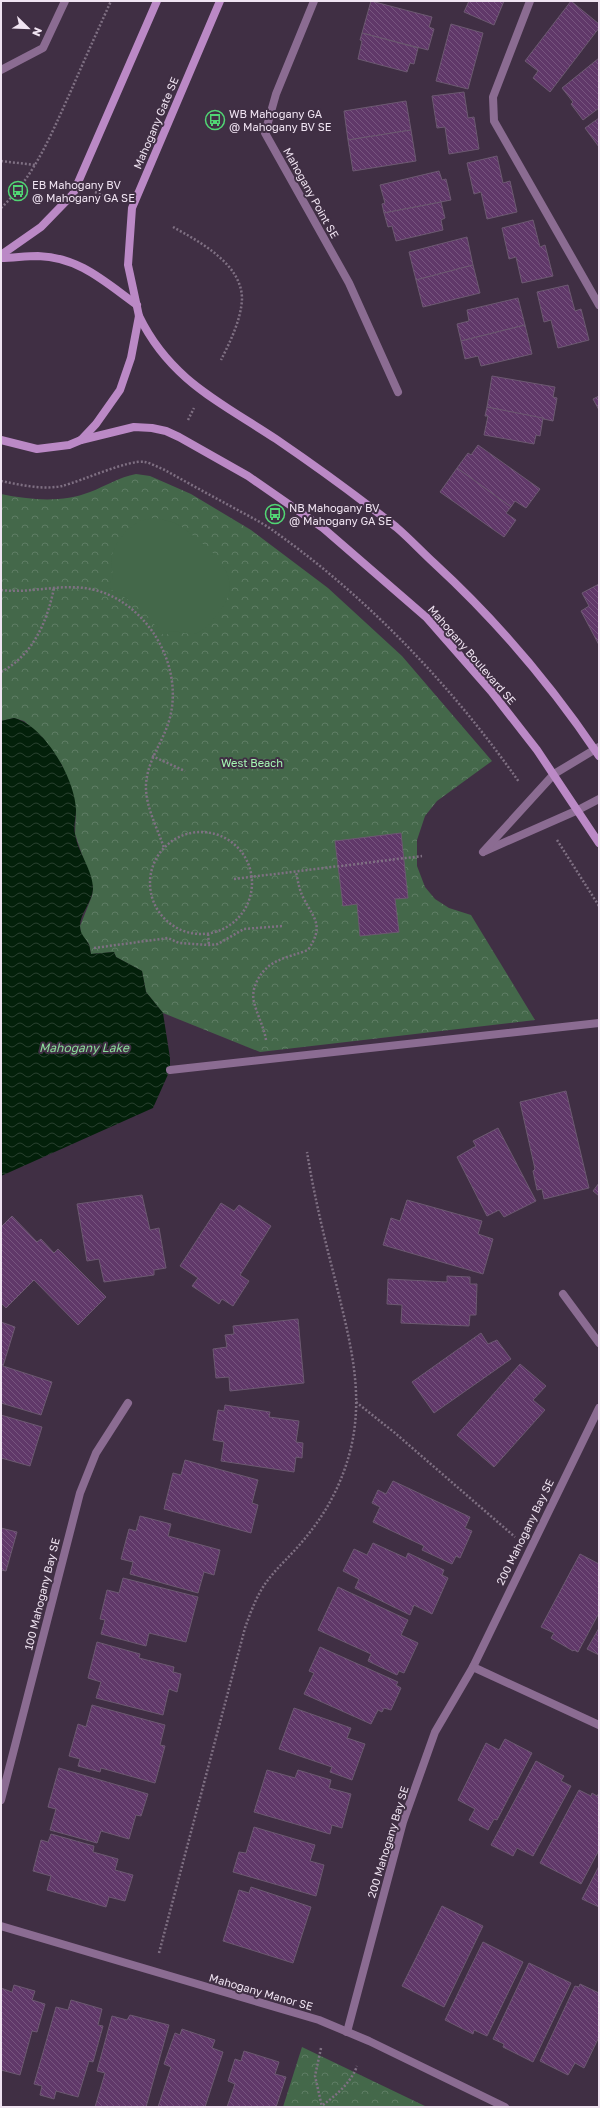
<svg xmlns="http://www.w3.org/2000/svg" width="600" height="2108" viewBox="0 0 600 2108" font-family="'Golos Text',sans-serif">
  <defs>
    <pattern id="park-crowns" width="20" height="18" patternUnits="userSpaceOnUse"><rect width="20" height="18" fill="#44684a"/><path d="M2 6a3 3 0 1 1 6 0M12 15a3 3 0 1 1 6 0" fill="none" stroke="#5f7d65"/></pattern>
    <pattern id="water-waves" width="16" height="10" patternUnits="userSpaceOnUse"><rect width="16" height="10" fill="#03200a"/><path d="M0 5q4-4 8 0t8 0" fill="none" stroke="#28402e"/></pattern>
    <pattern id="building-back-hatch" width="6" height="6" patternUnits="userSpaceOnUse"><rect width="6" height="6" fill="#603869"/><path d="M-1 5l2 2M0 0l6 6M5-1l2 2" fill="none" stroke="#77557f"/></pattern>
  </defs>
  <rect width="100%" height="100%" fill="#402f44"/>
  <g fill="url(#park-crowns)">
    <path d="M136,474L150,476L191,494L251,530L328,588L402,656L492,761L437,801L425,816L417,840V866L425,887L435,899L449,908L471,915L535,1020L260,1052L163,1013L146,992L142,971L116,957L114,952L91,954L89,944L81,934L80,926L92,896L93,887L75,834L76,810L62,765L43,738L24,721L14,718L1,721V494C30,500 62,503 90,492C106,486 119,477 136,474Z"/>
    <path d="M302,2047L427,2107H283Z"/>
  </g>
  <path fill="#44684a" d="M154,518C160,519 166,520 172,522C181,525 190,533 197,539C221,558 244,583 219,612C213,620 206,630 197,633C187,635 179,631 170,631L165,637L139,606L107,587L113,579L111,557L117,543L126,531L139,521Z"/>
  <path fill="url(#water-waves)" d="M14,718C45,726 75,779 76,810C76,818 73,826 75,834C78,853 93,870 93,889C92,903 80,913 80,926C80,935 86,938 89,945C90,947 90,951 91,954L114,952L116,957L142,971L146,992L163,1013L170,1058V1070L153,1108L1,1176V721Z"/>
  <g fill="url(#building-back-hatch)" stroke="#6c5971">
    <path d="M371,1L432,17L429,27L434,29L428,50L362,33Z"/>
    <path d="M469,1H504L494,25L464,12Z"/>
    <path d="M571,1L599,24V28L550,92L533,78L538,71L525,61Z"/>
    <path d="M451,24L483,33L468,89L436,81Z"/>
    <path d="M362,33L418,48L414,64L410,63L407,72L358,59L362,41L360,40Z"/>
    <path d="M599,58V108L583,120L571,104L573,102L562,88Z"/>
    <path d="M464,92L468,118L474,117L479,149L449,154L445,127L437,128L432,96Z"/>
    <path d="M406,101L411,130L348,140L344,111Z"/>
    <path d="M599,118V147L585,128Z"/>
    <path d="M411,130L416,161L353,171L348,140Z"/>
    <path d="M497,156L503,183L510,181L517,212L487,219L481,192L474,194L467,163Z"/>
    <path d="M439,171L442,180L446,179L451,200L384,213L382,204L385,203L380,185Z"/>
    <path d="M441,202L445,218L441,220L443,230L396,241L392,226L388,227L384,213Z"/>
    <path d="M533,220L540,247L545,245L553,276L522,283L516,257L509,259L502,228Z"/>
    <path d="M467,237L473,265L416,280L409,252Z"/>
    <path d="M473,265L480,293L423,307L416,280Z"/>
    <path d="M568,285L575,311L581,309L589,340L558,348L551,320L544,322L537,292Z"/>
    <path d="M518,298L525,325L461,341L457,324L469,321L467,310Z"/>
    <path d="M525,325L532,354L481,366L478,356L465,359L461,341Z"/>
    <path d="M492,376L555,387L553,397L557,398L553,421L487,407Z"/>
    <path d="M599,396V410L593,399Z"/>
    <path d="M487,407L543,418L540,436L536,435L534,444L484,435L488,416H485Z"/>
    <path d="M478,445L540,489L526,508L515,501L511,507L457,468L468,453L471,455Z"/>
    <path d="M457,468L511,507L506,513L516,520L504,537L440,492Z"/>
    <path d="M599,584V645L581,611L589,606L582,593Z"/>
    <path d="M401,833L408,898L395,899L399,932L360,936L357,904L343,906L335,841Z"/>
    <path d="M566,1091L589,1188L544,1199L542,1189L537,1190L533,1171L535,1169L520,1102Z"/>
    <path d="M498,1128L536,1201L504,1217L499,1210L487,1216L457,1157L476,1146L473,1141Z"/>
    <path d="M599,1183V1196L593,1191Z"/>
    <path d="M142,1195L150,1230L159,1228L166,1268L154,1270V1275L104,1282L99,1259L87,1261L77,1204Z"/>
    <path d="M407,1200L482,1221L478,1234L493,1239L483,1274L383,1245L391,1218L400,1221Z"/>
    <path d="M221,1203L234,1211L239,1205L271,1226L240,1275L249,1281L233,1306L222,1299L219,1304L192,1286L198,1278L180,1266Z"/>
    <path d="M12,1216L37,1242L41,1239L54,1253L58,1249L106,1297L78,1325L34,1280L6,1308L1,1303V1227Z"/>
    <path d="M447,1276L470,1277V1284H477L476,1315H470L469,1326L401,1323L402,1305L387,1304L388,1279L447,1282Z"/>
    <path d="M298,1319L304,1383L230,1391L229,1377L216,1378L213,1349L227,1347L225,1335L234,1334L233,1326Z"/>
    <path d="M1,1322L15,1327L3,1366L52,1382L41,1415L1,1403Z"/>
    <path d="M481,1333L488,1344L497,1340L511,1359L434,1413L412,1382Z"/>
    <path d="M520,1364L546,1386L533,1400L545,1410L494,1467L457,1435Z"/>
    <path d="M225,1405L270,1412L269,1417L299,1421L296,1442L303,1443L302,1458L296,1457L294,1472L221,1461L224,1442L213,1440L218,1410L224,1411Z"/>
    <path d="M1,1415L42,1427L30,1466L1,1458Z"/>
    <path d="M185,1460L258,1480L252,1503L258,1505L251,1533L164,1509L173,1473L181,1475Z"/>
    <path d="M393,1481L470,1517L465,1528L472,1531L460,1558L456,1556L452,1564L422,1550L424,1546L373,1522L380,1507L372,1503L378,1490L386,1494Z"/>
    <path d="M140,1516L171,1524L168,1536L220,1550L214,1575L204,1572L198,1593L130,1574L133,1562L121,1559L129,1529L136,1531Z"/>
    <path d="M1,1528L17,1532L6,1571L1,1570Z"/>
    <path d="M373,1543L406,1558L408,1553L444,1570L442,1575L448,1578L432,1614L414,1605L410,1615L355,1588L359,1579L343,1571L354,1549L367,1555Z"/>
    <path d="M580,1554L599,1564V1613L578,1652L574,1650L573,1651L551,1638L554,1633L541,1627Z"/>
    <path d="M123,1578L198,1597L186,1642L149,1633L146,1646L101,1634L105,1620L100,1619L107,1590L119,1593Z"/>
    <path d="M338,1587L408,1620L401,1635L418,1643L404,1673L399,1671L397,1675L368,1661L371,1654L318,1630Z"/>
    <path d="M599,1628V1655L587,1649Z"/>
    <path d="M97,1642L140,1654L139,1658L174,1667L173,1672L181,1674L177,1692L169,1689L163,1715L96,1698L101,1682L88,1678Z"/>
    <path d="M320,1647L398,1682L396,1685L401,1688L391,1710L384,1708L382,1712L378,1710L371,1724L304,1694L314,1673L309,1671Z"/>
    <path d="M92,1705L165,1725L160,1745L165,1746L155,1783L101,1768L100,1772L78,1766L80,1759L69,1756L78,1724L86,1727Z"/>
    <path d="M294,1708L351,1728L347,1738L365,1744L352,1780L330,1772L332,1767L279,1749Z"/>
    <path d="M505,1739L532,1753L497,1820L494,1819L488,1830L469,1820L475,1809L458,1800L486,1743L499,1750Z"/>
    <path d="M536,1761L564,1776L561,1781L571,1786L533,1856L517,1848L513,1856L491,1845Z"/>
    <path d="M59,1768L148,1794L141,1816L136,1815L129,1839L101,1831L97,1843L50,1830L56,1809L48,1807Z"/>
    <path d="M267,1770L295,1778L298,1770L331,1780L329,1788L351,1794L342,1828L332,1825L330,1834L254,1812Z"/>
    <path d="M579,1790L591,1796L592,1793L597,1796L599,1793V1850L581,1884L540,1863Z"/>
    <path d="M254,1827L315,1845L310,1861L324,1865L316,1896L233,1872L239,1852L246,1853Z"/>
    <path d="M51,1834L94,1846L93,1852L118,1859L115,1870L133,1875L125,1901L109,1897L106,1907L47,1890L51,1876L33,1871L41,1840L48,1842Z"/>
    <path d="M599,1866V1907L582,1899Z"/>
    <path d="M251,1887L311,1907L293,1963L223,1941L239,1890L249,1893Z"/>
    <path d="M442,1906L483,1926L444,2007L402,1986Z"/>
    <path d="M483,1942L523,1962L487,2036L474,2030L473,2034L445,2020Z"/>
    <path d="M529,1963L571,1983L533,2062L503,2047L504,2044L493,2039Z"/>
    <path d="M580,1984L599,1993V2037L584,2068L575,2063L568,2075L540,2061L575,1986L579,1987Z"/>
    <path d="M14,1985L35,1991L32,2000L45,2004L37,2032L32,2031L20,2075L1,2070V1988L12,1992Z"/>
    <path d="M71,2000L102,2009L98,2025L103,2026L93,2062L89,2061L78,2097L56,2091L54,2099L40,2095L42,2086L34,2084L56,2007L68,2010Z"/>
    <path d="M130,2015L169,2025L146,2107H95L105,2073L97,2071L112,2016L127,2020Z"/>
    <path d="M182,2029L215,2040L212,2048L223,2052L205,2107H158L171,2067L164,2064L175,2033L180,2035Z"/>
    <path d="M244,2051L279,2062L275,2074L286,2077L276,2107H227L235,2084L228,2081L235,2059L241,2061Z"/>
  </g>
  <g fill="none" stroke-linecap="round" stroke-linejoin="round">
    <g stroke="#7f7083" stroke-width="2.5" stroke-dasharray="2 2" stroke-linecap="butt">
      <path d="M1,161L35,165"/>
      <path d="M95,192L114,200"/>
      <path d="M1,208C34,177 51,135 70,93C83,63 97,32 111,1"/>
      <path d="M173,227C200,242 242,264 242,299C241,320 230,342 221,360"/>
      <path d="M188,420L194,408"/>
      <path d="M1,481C21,485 42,490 62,486C82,481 129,459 145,462C151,463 157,467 163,469C186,482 210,495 234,508C245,514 257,520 268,527C366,595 451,685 519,782"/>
      <path d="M1,590C32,594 63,582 95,590C149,604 185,668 169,721C162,744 148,759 146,784C145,806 157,827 164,848"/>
      <path d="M1,672C33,655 47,622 54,588"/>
      <path d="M152,756L185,771"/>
      <circle cx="201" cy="883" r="51"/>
      <path d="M557,840L599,906"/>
      <path d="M234,879L422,856"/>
      <path d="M208,934L209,945"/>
      <path d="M94,948L168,938L179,943L209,945L218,944L244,929L282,926"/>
      <path d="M266,1040C264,1027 257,1015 254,1002C252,995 254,987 257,981C268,959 287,958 308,950C324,926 315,920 304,899C299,890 298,881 296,872"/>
      <path d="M356,1402L395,1433L515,1537"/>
      <path d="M159,1953L245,1628C250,1614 255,1600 263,1587C272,1573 284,1562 295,1550C312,1531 326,1512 337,1488C371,1414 353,1354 335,1279C324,1237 314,1195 307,1152"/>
      <path d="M321,2048L315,2076L322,2107"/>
      <path d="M323,2105C336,2095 351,2083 357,2066"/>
    </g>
    <g stroke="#8b6c92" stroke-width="8">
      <path d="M530,1L493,97L494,121L599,305"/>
      <path d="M485,851L578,810"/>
      <path d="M483,852L554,774"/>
      <path d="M170,1070L599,1023"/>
    </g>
    <g stroke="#8b6c92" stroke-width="8">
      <path d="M314,1L276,94L265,133L349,283L398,392"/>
      <path d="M1,70L43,48L65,1"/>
      <path d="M554,774L599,747"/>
      <path d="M578,810L599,799"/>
      <path d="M563,1294L599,1343"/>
      <path d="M473,1667L599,1725"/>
      <path d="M1,1800L80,1493L96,1453L128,1403"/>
      <path d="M1,1926L319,2020L369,2041L505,2107"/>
      <path d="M347,2032L403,1822L435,1732L473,1667L599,1408"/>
    </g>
    <g stroke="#bb89c6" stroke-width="8">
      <path d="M1,255L41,227L73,194L157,1"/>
      <path d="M1,258C13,258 25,256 38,256C79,257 105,282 137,305"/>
      <path d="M139,316C170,380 220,402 276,439C317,467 357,496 396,527C409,538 421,551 434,563C496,620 552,686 599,756"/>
      <path d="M1,440L37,449L69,445L81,440L96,424L120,390L131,358L139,316L128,265L132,208L220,1"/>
      <path d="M81,440L134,427L152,428L166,431L179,437L248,476L323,528L427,618L491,691L537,750L599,843"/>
    </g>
  </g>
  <defs>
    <symbol id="bus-ring" viewBox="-11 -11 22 22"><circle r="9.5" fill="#402f44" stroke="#51d674" stroke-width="1.5"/><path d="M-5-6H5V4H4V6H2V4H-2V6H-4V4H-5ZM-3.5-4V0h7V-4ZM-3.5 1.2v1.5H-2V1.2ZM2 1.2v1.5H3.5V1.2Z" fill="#51d674"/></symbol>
  </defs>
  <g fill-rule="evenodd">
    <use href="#bus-ring" x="204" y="109" width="22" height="22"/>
    <use href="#bus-ring" x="7" y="180" width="22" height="22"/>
    <use href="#bus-ring" x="264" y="503" width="22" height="22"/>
  </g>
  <g text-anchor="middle" stroke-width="4" stroke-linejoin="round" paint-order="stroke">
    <g font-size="11" fill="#f0e4f2" stroke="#402f44" text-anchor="start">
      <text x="229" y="118">WB Mahogany GA<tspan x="229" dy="13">@ Mahogany BV SE</tspan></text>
      <text x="32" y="189">EB Mahogany BV<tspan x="32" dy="13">@ Mahogany GA SE</tspan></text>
      <text x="289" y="512">NB Mahogany BV<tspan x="289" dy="13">@ Mahogany GA SE</tspan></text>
    </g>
    <g font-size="11" fill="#f0e4f2" stroke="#402f44">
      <text transform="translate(156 123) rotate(-67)" y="4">Mahogany Gate SE</text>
      <text transform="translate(311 193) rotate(61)" y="4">Mahogany Point SE</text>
      <text transform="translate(472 655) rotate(49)" y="4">Mahogany Boulevard SE</text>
      <text transform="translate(525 1532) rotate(-64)" y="4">200 Mahogany Bay SE</text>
      <text transform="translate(42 1594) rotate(-76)" y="4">100 Mahogany Bay SE</text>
      <text transform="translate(388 1842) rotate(-73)" y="4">200 Mahogany Bay SE</text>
      <text transform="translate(261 1992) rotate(16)" y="4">Mahogany Manor SE</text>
    </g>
    <g font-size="11" fill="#a5f7b3" stroke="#402f44">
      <text x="252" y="767">West Beach</text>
    </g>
    <g font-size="12" font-style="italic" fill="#8bdc9a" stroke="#402f44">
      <text x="84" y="1052">Mahogany Lake</text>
    </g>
  </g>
  <rect width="600" height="2108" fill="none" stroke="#f0e4f2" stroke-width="4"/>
  <g transform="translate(28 28) rotate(113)" stroke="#402f44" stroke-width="3" paint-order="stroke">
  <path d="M0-3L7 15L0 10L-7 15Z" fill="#f0e4f2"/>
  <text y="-6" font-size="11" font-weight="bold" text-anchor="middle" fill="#f0e4f2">N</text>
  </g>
</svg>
